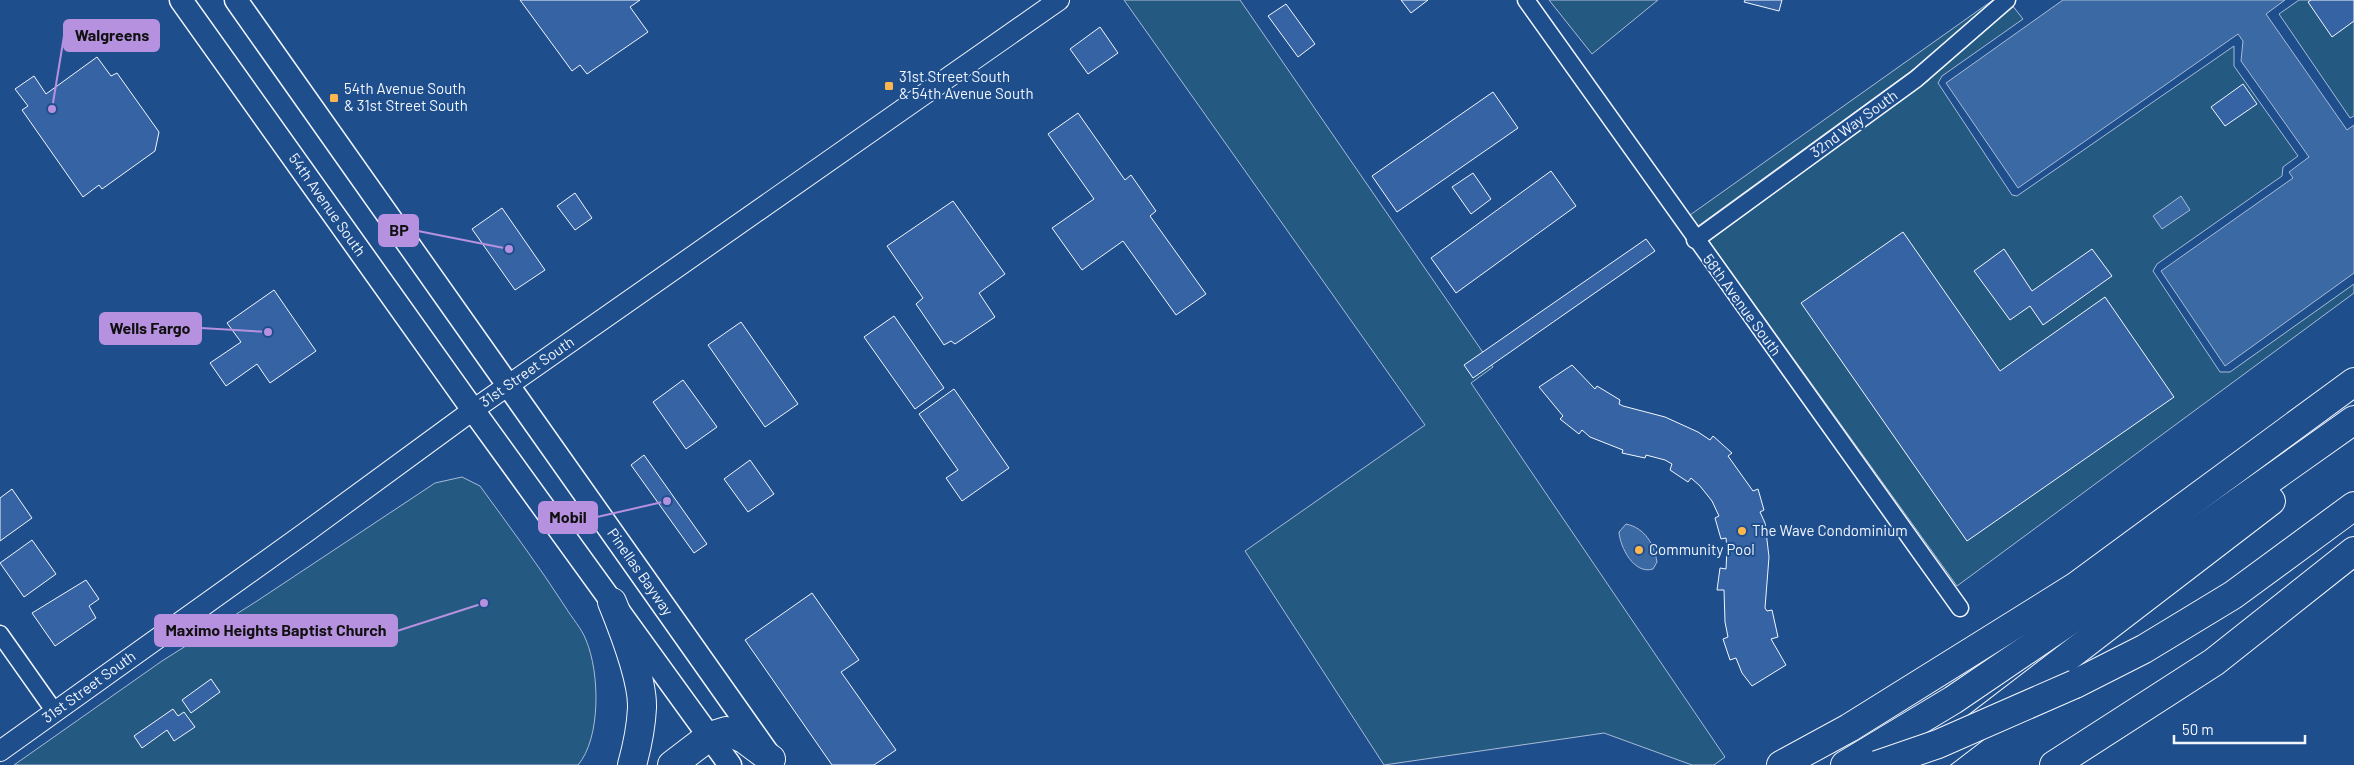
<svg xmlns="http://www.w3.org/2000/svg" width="2354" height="765" viewBox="0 0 2354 765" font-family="Barlow,sans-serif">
  <rect width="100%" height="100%" fill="#1f4e8c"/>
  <g fill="#245a82" stroke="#a8bbd7">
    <path d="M1124,0H1240L1493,367L1471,383L1725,757L1714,765H1692L1604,733L1384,765L1245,551L1425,425Z"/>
    <path d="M1549,0H1658L1592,54Z"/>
    <path d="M1993,0H2008L2023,19L1942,76L1938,83L2012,195L2017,196L2234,46V66L2298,156L2283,167L2282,176L2157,264L2153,271L2220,372H2230L2354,284V293L1957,586L1709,241L1929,80L1918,66L1698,226L1690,215Z"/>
    <path d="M2299,0H2354V116L2350,118L2279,14Z"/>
    <path d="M462,477L480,486C509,526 539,566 566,608C572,618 582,629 586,640C600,673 601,738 578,765H14L162,661L257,601L435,483Z"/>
  </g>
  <g fill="#3b69a3" stroke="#a8bbd7">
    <path d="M2063,0H2285L2266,14L2347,130L2354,125V273L2225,366L2161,271L2293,178L2289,172L2309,157L2241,61L2243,41L2238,34L2018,188L1946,83Z"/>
    <path d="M2181,196L2190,210L2162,229L2153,216Z"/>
    <path d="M1626,524C1645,528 1654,544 1657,562L1653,569C1634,575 1620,547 1619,532Z"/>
  </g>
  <g fill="#3563a3" stroke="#f2f6ff">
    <path d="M520,0H640L630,7L648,32L587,74L580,65L572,71Z"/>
    <path d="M1401,0H1428L1411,13Z"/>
    <path d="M1745,0H1782L1779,11L1744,2Z"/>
    <path d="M2311,0H2354V21L2332,37L2308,2Z"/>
    <path d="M1286,4L1315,44L1298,57L1268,16Z"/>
    <path d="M1100,27L1118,53L1088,74L1070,49Z"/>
    <path d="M97,57L111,76L117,73L159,132L155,151L102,189L99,185L83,197L22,110L28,106L15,89L34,76L46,94Z"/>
    <path d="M2243,84L2257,104L2225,126L2211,107Z"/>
    <path d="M1493,92L1518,128L1397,212L1372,176Z"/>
    <path d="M1078,113L1125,180L1131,175L1156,211L1150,216L1206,294L1176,315L1123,241L1082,270L1052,228L1094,199L1048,134Z"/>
    <path d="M1551,171L1576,206L1456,293L1431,258Z"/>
    <path d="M1473,173L1491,199L1471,214L1452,187Z"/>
    <path d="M575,193L592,218L575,230L557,206Z"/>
    <path d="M953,201L1005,274L979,293L995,317L955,344L951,341L944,345L916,304L923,298L887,246Z"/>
    <path d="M502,208L545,270L515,290L472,229Z"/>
    <path d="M1903,232L2000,371L2105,297L2174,397L1967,541L1801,303Z"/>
    <path d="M1646,239L1655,251L1473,378L1464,365Z"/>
    <path d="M2004,249L2032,291L2092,249L2112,276L2043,325L2030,306L2010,320L1974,271Z"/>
    <path d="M274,290L316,351L270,383L257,364L226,386L210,363L241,342L227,323Z"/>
    <path d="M894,316L944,388L915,409L864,337Z"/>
    <path d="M741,322L798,404L765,427L708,345Z"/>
    <path d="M1572,365L1595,389L1597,386L1620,400L1619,404L1623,406L1665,417L1698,432L1710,440L1713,436L1732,453L1728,456L1753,491L1758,489L1764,510L1760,512L1765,523L1769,557L1765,608L1767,611L1772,610L1778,637L1771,639L1786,665L1752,686L1742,673L1736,658L1730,660L1723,639L1728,637L1725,622L1724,590H1717L1720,568L1726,569L1727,548L1726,538L1721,539L1715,518L1719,516L1712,501L1700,486L1691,478L1688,482L1670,470L1672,464L1665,460L1646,455L1645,458L1622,453L1623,450L1590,437L1582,430L1579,434L1560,419L1563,416L1539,387Z"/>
    <path d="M683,380L717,427L686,449L653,402Z"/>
    <path d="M954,389L1009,468L962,501L946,478L958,470L919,414Z"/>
    <path d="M644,455L707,544L694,553L631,465Z"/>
    <path d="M750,460L774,494L748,512L724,479Z"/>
    <path d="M12,489L32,518L0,541V498Z"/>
    <path d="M32,540L56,574L24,597L0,563Z"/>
    <path d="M86,580L99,599L89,606L96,618L55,646L32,613Z"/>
    <path d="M812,593L859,660L841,672L896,750L874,765H832L745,640Z"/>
    <path d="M211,679L220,692L191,713L182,700Z"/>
    <path d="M173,709L178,716L184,712L195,727L174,741L167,730L142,748L134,736Z"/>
  </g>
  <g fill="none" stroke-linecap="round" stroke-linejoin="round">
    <defs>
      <g id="minor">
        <path d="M1526,0L1960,608"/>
        <path d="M1695,240L1916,79L2007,0"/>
        <path d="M0,634L55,712"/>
      </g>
      <path id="tertiary" d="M0,751L305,533L473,410L1059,0"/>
      <g id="secondary">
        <path d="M181,0L473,410L730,765"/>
        <path d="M236,0L767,752"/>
      </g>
      <g id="motorway">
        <path d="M612,602C623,629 643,679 642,708C641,728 637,747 632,765"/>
        <path d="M2075,684L2144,649L2233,595L2354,506"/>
        <path d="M672,765L710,736L726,731L744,739L771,759"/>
        <path d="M1781,765L1849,728L2075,587L2354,382"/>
        <path d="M1845,765L1953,700L2103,598L2354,420"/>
        <path d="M1927,765L2271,501"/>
        <path d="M2054,765L2214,662L2354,551"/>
      </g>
    </defs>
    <use href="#minor" stroke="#f2f6ff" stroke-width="19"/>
    <use href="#tertiary" stroke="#f2f6ff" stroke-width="22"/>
    <use href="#secondary" stroke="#f2f6ff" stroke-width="25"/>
    <use href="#motorway" stroke="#f2f6ff" stroke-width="30"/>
    <use href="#minor" stroke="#1f4e8c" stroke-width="16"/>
    <use href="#tertiary" stroke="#1f4e8c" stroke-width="20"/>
    <use href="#secondary" stroke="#1f4e8c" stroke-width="22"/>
    <use href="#motorway" stroke="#1f4e8c" stroke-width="28"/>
    <defs>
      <path id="motorway-bridge" d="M1877,765L1938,744L2075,684"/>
    </defs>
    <use href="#motorway-bridge" stroke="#f2f6ff" stroke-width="30" stroke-linecap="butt"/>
    <use href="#motorway-bridge" stroke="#1f4e8c" stroke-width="28"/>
  </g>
  <g fill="#ffb74d" stroke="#1f4e8c" stroke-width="2">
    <rect x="884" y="81" width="10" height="10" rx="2.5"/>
    <rect x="329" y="93" width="10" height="10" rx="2.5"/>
    <circle cx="1742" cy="531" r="5"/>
    <circle cx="1639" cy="550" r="5"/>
  </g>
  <g text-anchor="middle" stroke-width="4" stroke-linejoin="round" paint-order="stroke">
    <g font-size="15" fill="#f2f6ff" stroke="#1f4e8c" text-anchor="start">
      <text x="899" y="82">31st Street South<tspan x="899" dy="17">&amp; 54th Avenue South</tspan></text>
      <text x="344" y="94">54th Avenue South<tspan x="344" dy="17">&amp; 31st Street South</tspan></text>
      <text x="1752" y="536">The Wave Condominium</text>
      <text x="1649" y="555">Community Pool</text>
    </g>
    <g font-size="15" fill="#f2f6ff" stroke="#1f4e8c">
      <text transform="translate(1854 124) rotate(-36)" y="5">32nd Way South</text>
      <text transform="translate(327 205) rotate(55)" y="5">54th Avenue South</text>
      <text transform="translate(1742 305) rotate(54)" y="5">58th Avenue South</text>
      <text transform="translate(527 372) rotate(-35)" y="5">31st Street South</text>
      <text transform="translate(640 572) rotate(55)" y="5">Pinellas Bayway</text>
      <text transform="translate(89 687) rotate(-36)" y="5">31st Street South</text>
    </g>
  </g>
  <path fill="none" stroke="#b691df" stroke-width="2" d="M52 109L64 36M509 249L418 231M268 332L201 328M667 501L597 517M484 603L397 631"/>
  <g fill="#b691df" stroke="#1f4e8c" stroke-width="2">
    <circle cx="52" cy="109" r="5"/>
    <circle cx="509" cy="249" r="5"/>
    <circle cx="268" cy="332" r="5"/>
    <circle cx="667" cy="501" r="5"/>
    <circle cx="484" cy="603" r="5"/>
  </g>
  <g fill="#b691df" stroke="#b691df" stroke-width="2">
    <rect x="64" y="20" width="95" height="31" rx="5"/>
    <rect x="379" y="215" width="39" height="31" rx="5"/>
    <rect x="100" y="313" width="101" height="31" rx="5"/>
    <rect x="539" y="502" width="58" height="31" rx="5"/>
    <rect x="155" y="615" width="242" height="31" rx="5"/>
  </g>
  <g font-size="16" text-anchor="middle" font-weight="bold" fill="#111">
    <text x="112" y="41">Walgreens</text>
    <text x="399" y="236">BP</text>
    <text x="150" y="334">Wells Fargo</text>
    <text x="568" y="523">Mobil</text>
    <text x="276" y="636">Maximo Heights Baptist Church</text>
  </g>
  <path d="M2174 735v8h131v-8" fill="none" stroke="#f2f6ff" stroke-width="2.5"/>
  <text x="2182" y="735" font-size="15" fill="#f2f6ff" stroke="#1f4e8c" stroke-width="4" paint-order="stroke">50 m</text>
</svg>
